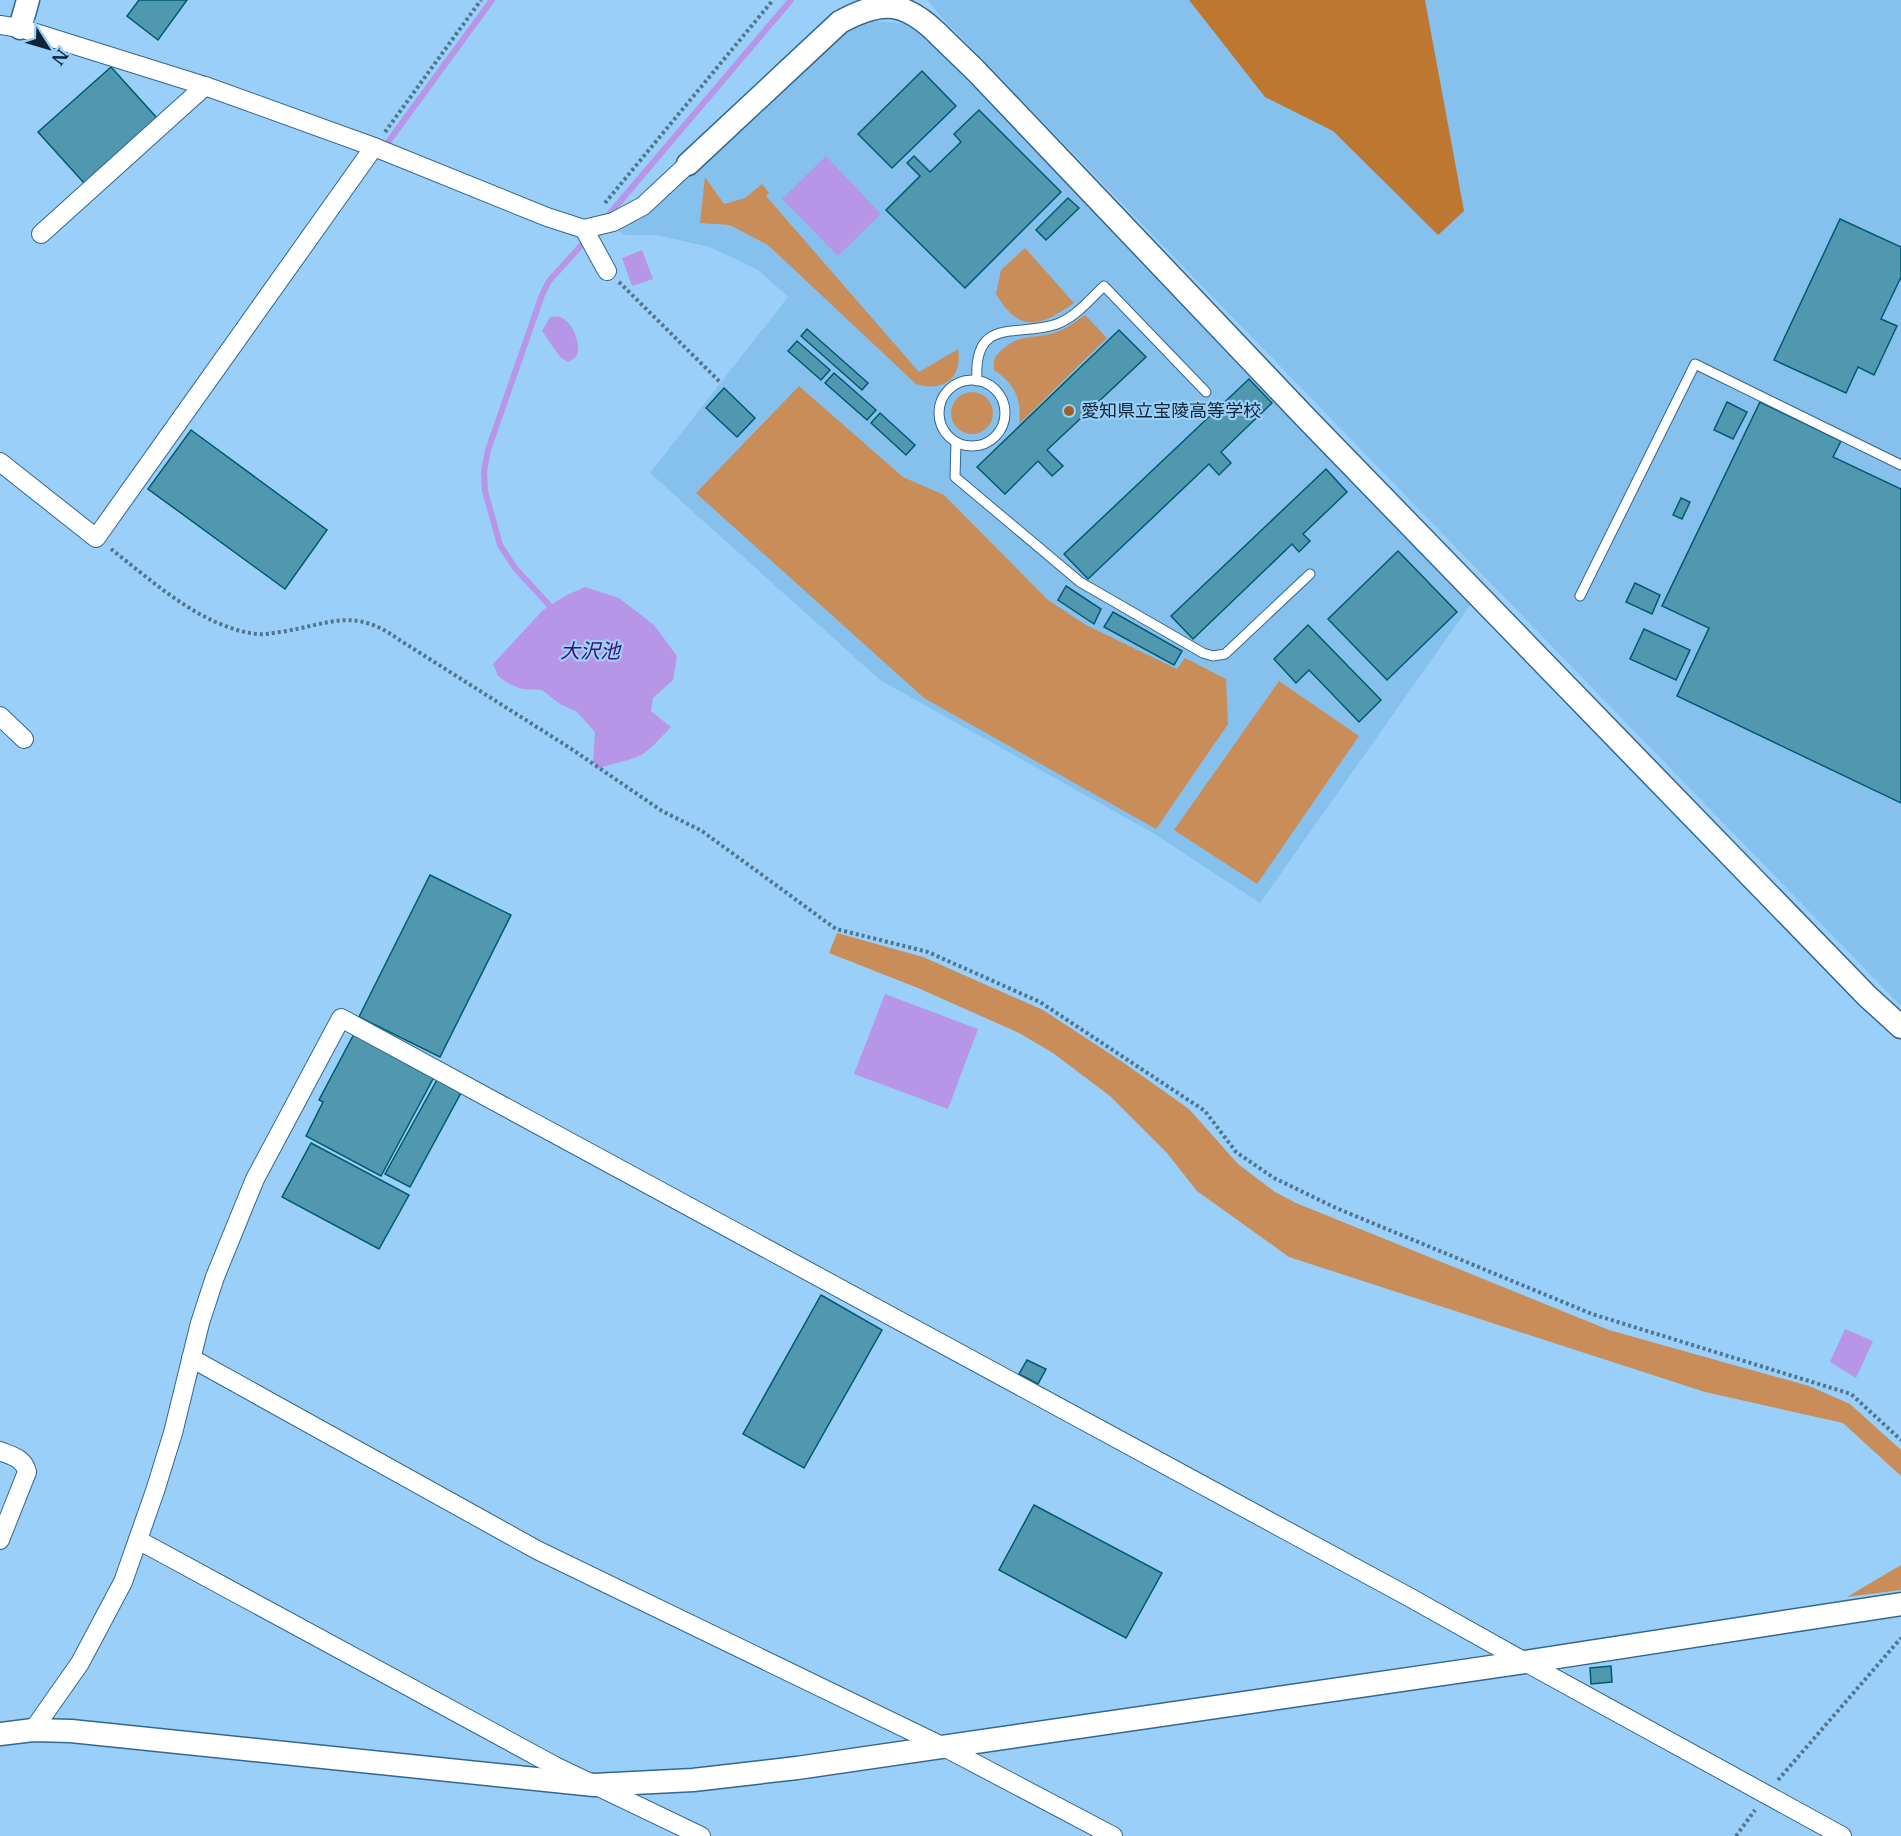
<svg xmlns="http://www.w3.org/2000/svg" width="1901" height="1836" viewBox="0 0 1901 1836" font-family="'Libre Baskerville','Noto Sans JP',serif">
  <rect width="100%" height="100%" fill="#99cff8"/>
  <g fill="#86c1ee">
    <path d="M927,0H1901V1006L945,21Z"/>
    <path d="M876,21L916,25L1473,601L1260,903L1153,833L880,680L650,473L788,297L758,270L710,247L656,235H625L616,229L844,32Z"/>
  </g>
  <g fill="#c88d58">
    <path d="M705,177L724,204L745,198L762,184L769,193L766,196L919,372L958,349C963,377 944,393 916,384L768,245L730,225L700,223Z"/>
    <path d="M1025,248L1074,303C1040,327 1020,334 996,294L1001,270Z"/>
    <path d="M1085,315L1107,338L1019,424C1022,399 1015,384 994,370C993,360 995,355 1003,349C1023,332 1034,340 1056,332C1066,329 1076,321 1085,315Z"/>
    <path d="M799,386L903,477L944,495L1048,600L1086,625L1177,669L1185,658L1226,679L1228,724L1156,829L924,698L696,493Z"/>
    <circle cx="972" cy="413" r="21"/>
    <path d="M1279,681L1359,736L1257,884L1174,830Z"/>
    <path d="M837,933L923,957L1043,1010L1124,1063L1189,1109L1238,1164L1275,1192L1296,1203L1609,1330L1809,1386L1850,1404L1901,1450V1476L1843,1423L1705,1392L1289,1257L1197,1191L1167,1153L1110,1096L1053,1053L1019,1033L918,988L829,953Z"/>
    <path d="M1901,1565V1590L1847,1597Z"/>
  </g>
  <path fill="#bd7731" d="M1189,0H1425L1464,211L1438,235L1333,131L1265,97Z"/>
  <g fill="#b796e8">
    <path d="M826,156L881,214L838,256L782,199Z"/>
    <path d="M642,250L653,279L632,286L622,258Z"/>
    <path d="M550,317C554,317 557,316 560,317C571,320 580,341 578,352C577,357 573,360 568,362L560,357L542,331Z"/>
    <path d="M585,587L619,598L654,625L677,656L673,680L653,698L651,711L671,727C662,736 650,751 639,756C626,762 611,763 598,769L593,762L595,732L577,712L560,704L542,690L522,689L509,684L498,676L493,664L543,610L565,596Z"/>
    <path d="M885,994L978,1029L948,1109L854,1074Z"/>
    <path d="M1845,1329L1873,1341L1856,1378L1830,1362Z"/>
  </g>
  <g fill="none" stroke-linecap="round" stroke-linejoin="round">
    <g stroke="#b796e8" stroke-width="6">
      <path d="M383,149L492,0"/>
      <path d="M606,218L791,0"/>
      <path d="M550,606L515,568L500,545L485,491L484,472L488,450L542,295L549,281L587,239"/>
    </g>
  </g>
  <g fill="#5098b0" stroke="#005a70" stroke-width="1.5">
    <path d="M139,0H187L158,40L127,16Z"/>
    <path d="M111,67L157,118L84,183L38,132Z"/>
    <path d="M922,71L956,106L892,168L858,134Z"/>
    <path d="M979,110L1061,192L965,288L886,210L920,176L907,163L914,156L930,172L961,142L954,134Z"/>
    <path d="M1068,198L1079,208L1046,240L1036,230Z"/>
    <path d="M1840,219L1901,247V277L1881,319L1897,326L1874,375L1858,367L1846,393L1774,360Z"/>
    <path d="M807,329L868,383L862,390L801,336Z"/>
    <path d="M1119,330L1146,357L1047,450L1063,466L1052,476L1038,461L1005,494L977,467Z"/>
    <path d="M797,341L830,370L821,380L788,351Z"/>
    <path d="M834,373L876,410L867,420L825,383Z"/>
    <path d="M1249,379L1272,403L1221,452L1231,463L1219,475L1209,464L1088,579L1064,554Z"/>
    <path d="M724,388L755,418L737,437L706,408Z"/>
    <path d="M1727,402L1747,412L1733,439L1714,430Z"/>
    <path d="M1760,402L1841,441L1833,457L1901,489V803L1677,696L1709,628L1662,606Z"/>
    <path d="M880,413L915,445L906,455L871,423Z"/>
    <path d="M191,430L327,530L285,589L148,489Z"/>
    <path d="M1326,469L1347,492L1303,534L1310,541L1299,552L1292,544L1193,639L1171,616Z"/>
    <path d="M1681,498L1690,502L1682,519L1673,515Z"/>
    <path d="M1398,551L1457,612L1387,680L1328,619Z"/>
    <path d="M1635,583L1660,595L1652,614L1626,602Z"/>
    <path d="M1066,586L1101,609L1094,624L1058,600Z"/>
    <path d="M1113,612L1182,651L1174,665L1104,627Z"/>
    <path d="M1308,625L1381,700L1359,722L1309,670L1296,683L1274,659Z"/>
    <path d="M1644,629L1690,650L1676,680L1630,659Z"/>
    <path d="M430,875L511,915L440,1057L359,1017Z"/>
    <path d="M354,1034L434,1077L381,1176L306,1136L323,1102L319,1100Z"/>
    <path d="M438,1078L462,1091L410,1187L385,1174Z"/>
    <path d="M311,1143L409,1195L379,1249L282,1197Z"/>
    <path d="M821,1295L882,1330L804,1468L743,1434Z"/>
    <path d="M1027,1360L1046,1369L1038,1384L1019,1374Z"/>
    <path d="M1034,1505L1162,1573L1126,1638L999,1570Z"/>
    <path d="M1611,1666L1612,1682L1591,1684L1590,1668Z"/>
  </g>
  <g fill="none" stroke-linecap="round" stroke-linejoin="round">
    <defs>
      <g id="service">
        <circle cx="972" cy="413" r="33"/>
        <path d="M977,381C973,315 1017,338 1057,324C1076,317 1090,299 1104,286L1206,392"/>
        <path d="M956,443L955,477L1080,582L1203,653L1213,656L1225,654L1310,574"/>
        <path d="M1580,596L1695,364L1901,465"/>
      </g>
      <g id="minor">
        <path d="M0,25L20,28L205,86L374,147L547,217L584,229L613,222L643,206L688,164"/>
        <path d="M584,229L607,271"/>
        <path d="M41,234L205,86"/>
        <path d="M0,462L96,538L374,147"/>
        <path d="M0,716L24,739"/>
        <path d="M191,1358L537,1550L942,1746L1113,1836"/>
        <path d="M0,1451C12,1456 24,1458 27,1472L0,1540"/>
        <path d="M138,1540L555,1766L701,1836"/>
        <path d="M33,1730L80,1663L123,1582L155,1491L173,1433L200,1323L215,1277L255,1179L341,1018L1409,1597L1525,1662L1842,1836"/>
      </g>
      <g id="tertiary">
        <path d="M20,28L28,0"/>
        <path d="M688,164L840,22C881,0 903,0 937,33C950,46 964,59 977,72L1307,419L1867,996L1901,1027"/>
        <path d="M0,1734L33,1730L71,1731L594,1785L693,1780L797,1768L1525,1662L1901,1604"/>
      </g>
    </defs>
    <use href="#service" stroke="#34678b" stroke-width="11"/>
    <use href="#minor" stroke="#34678b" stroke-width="20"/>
    <use href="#tertiary" stroke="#34678b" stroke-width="25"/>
    <g stroke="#507591" stroke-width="4" stroke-dasharray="3 3" stroke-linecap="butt">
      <path d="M385,132L481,0"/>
      <path d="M605,203L773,0"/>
      <path d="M619,282L721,383"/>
      <path d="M111,549C152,581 203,628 257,634C264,635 272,633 280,632C328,625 353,606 398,639L570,748L662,811L702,831L836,929L928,952L1040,1002L1205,1111L1236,1152L1274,1178L1336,1208L1592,1314L1851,1394L1901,1440"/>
      <path d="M1778,1780L1901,1638"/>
      <path d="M1736,1836L1755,1810"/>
    </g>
    <use href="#service" stroke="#fff" stroke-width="9"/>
    <use href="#minor" stroke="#fff" stroke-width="18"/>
    <use href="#tertiary" stroke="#fff" stroke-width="22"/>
  </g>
  <circle fill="#9d6124" stroke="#99cff8" stroke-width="2" cx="1069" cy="411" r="6"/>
  <g text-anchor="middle" stroke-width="4.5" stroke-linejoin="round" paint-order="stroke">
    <g font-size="18" fill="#102535" stroke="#99cff8" text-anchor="start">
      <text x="1081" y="417">愛知県立宝陵高等学校</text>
    </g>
    <g font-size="20" font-style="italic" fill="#420e6f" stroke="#99cff8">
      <text x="590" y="658">大沢池</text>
    </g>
  </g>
  <g transform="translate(48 48) rotate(127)" stroke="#99cff8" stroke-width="4.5" paint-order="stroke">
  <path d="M0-4.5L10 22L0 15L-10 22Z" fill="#102535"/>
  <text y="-9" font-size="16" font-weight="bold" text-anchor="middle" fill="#102535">N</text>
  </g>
</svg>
